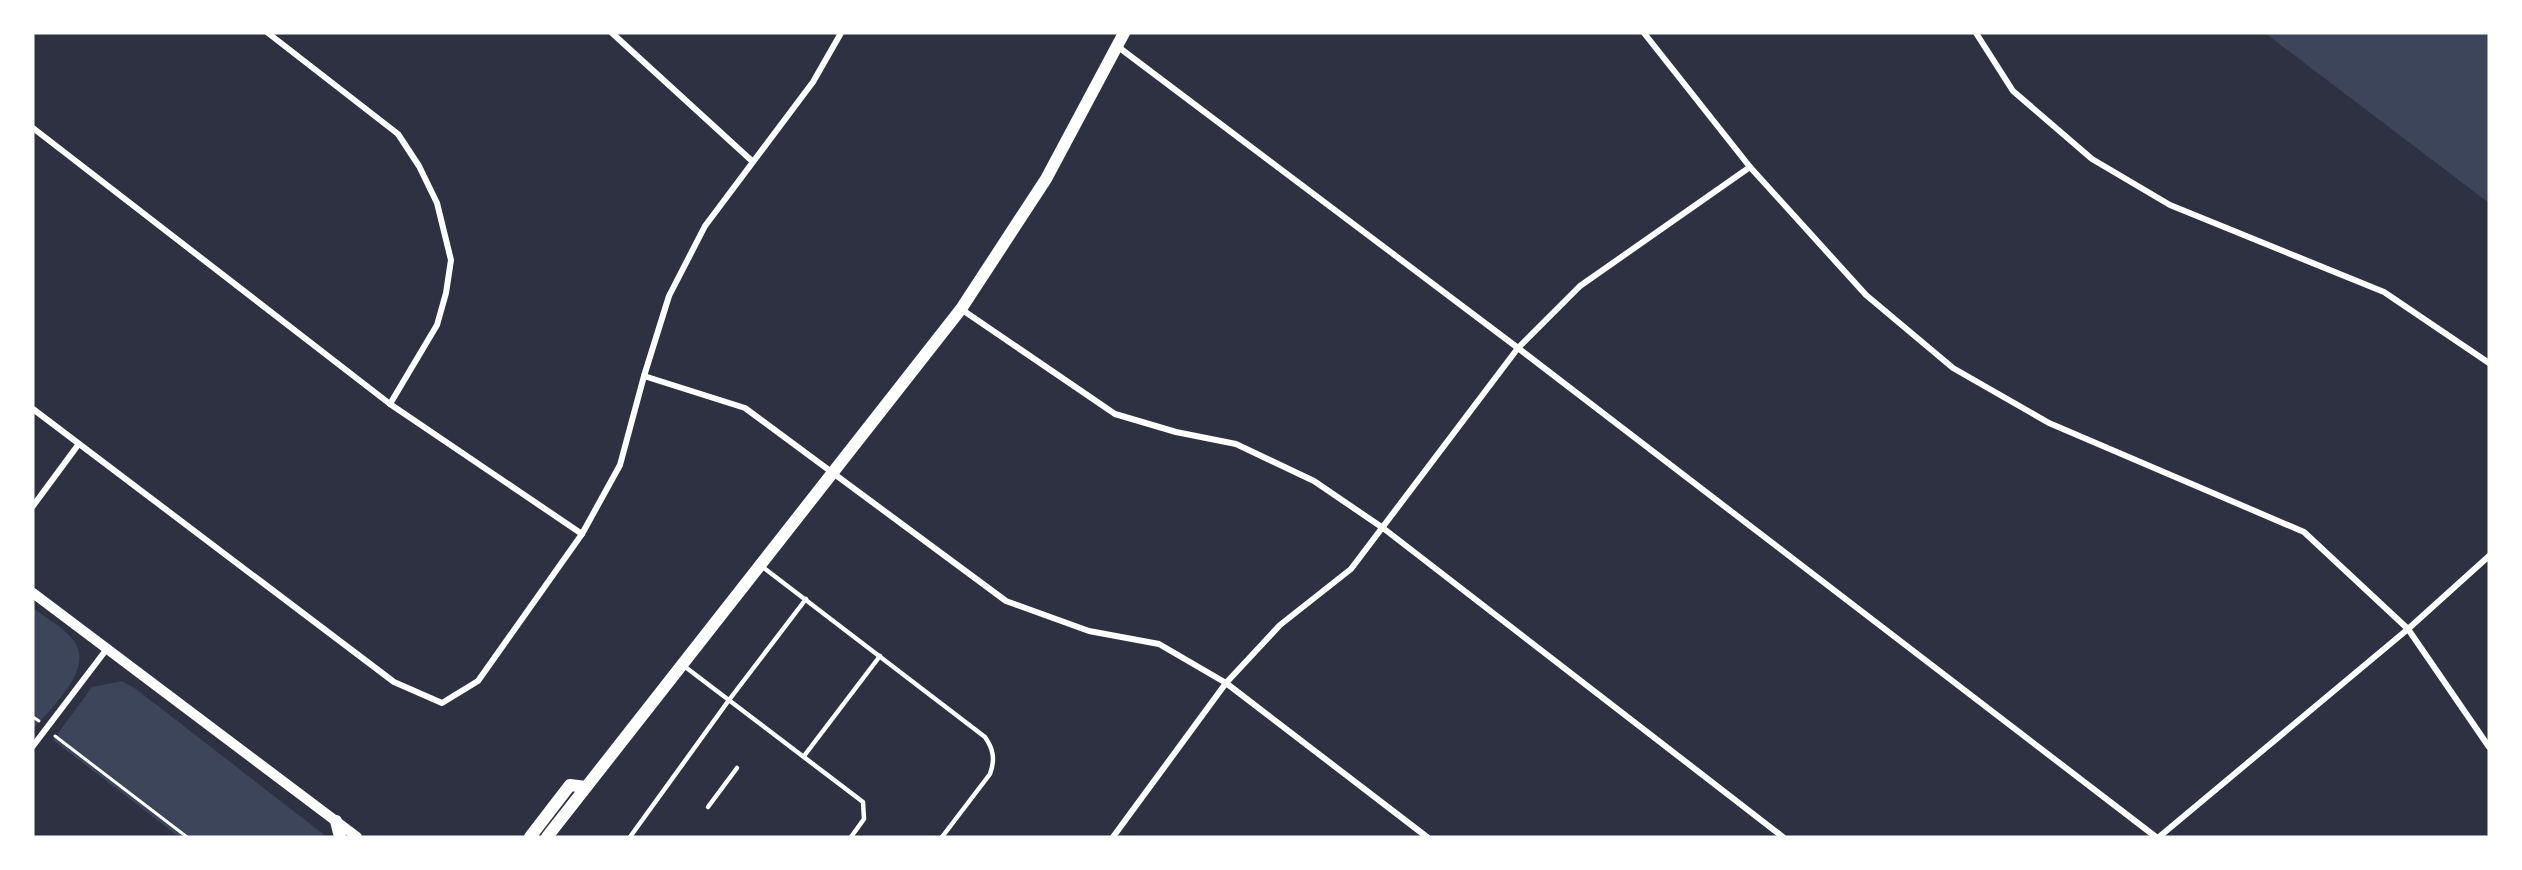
<svg xmlns="http://www.w3.org/2000/svg" width="2522" height="870" viewBox="0 0 2522 870" font-family="'Fira Sans Condensed',sans-serif">
  <rect width="100%" height="100%" fill="#2d3142"/>
  <g fill="#3c4559">
    <path d="M2265,33H2489V203Z"/>
    <path d="M33,608C45,617 60,626 70,636C99,666 53,705 35,727L33,725Z"/>
    <path d="M122,681L136,689L327,837H179L53,740L92,687Z"/>
  </g>
  <g fill="none" stroke-linecap="round" stroke-linejoin="round">
    <g stroke="#fff" stroke-width="3">
      <path d="M33,717L39,721"/>
      <path d="M55,736L187,837"/>
    </g>
    <g stroke="#fff" stroke-width="4.5">
      <path d="M760,565L985,737C994,750 995,760 990,774L942,837"/>
      <path d="M684,666L863,802L864,819L851,837"/>
      <path d="M804,756L880,656"/>
      <path d="M708,807L737,768"/>
      <path d="M630,837L729,700L806,599"/>
    </g>
    <g stroke="#fff" stroke-width="6">
      <path d="M268,33L398,134L419,166L437,203L451,260L446,293L437,325L390,404"/>
      <path d="M612,33L752,161"/>
      <path d="M1644,33L1750,167L1866,295L1953,368L2049,423L2304,532L2408,629L2489,747"/>
      <path d="M1976,33L2013,91L2092,159L2170,205L2384,292L2489,363"/>
      <path d="M1117,46L1518,348L2156,837"/>
      <path d="M33,128L390,404L582,534"/>
      <path d="M961,309L1115,414L1176,432L1236,444L1314,481L1383,528L1783,837"/>
      <path d="M644,376L745,408L1006,601L1089,631L1159,644L1226,683L1427,837"/>
      <path d="M33,409L394,682L442,703L478,681L582,534L620,465L644,376L669,296L705,226L813,82L841,33"/>
      <path d="M33,506L78,445"/>
      <path d="M33,746L106,650"/>
      <path d="M1113,837L1226,683L1280,625L1351,569L1518,348L1580,286L1750,167"/>
      <path d="M2159,837L2408,629L2489,556"/>
    </g>
    <path stroke="#fff" stroke-width="10" d="M33,593L357,837"/>
    <g stroke="#fff" stroke-width="12">
      <path d="M336,821L340,837"/>
      <path d="M530,837L570,785L586,787"/>
      <path d="M547,837L961,309L1046,179L1124,33"/>
    </g>
  </g>
  <rect width="2522" height="870" fill="none" stroke="#ffffff" stroke-width="69"/>
</svg>
